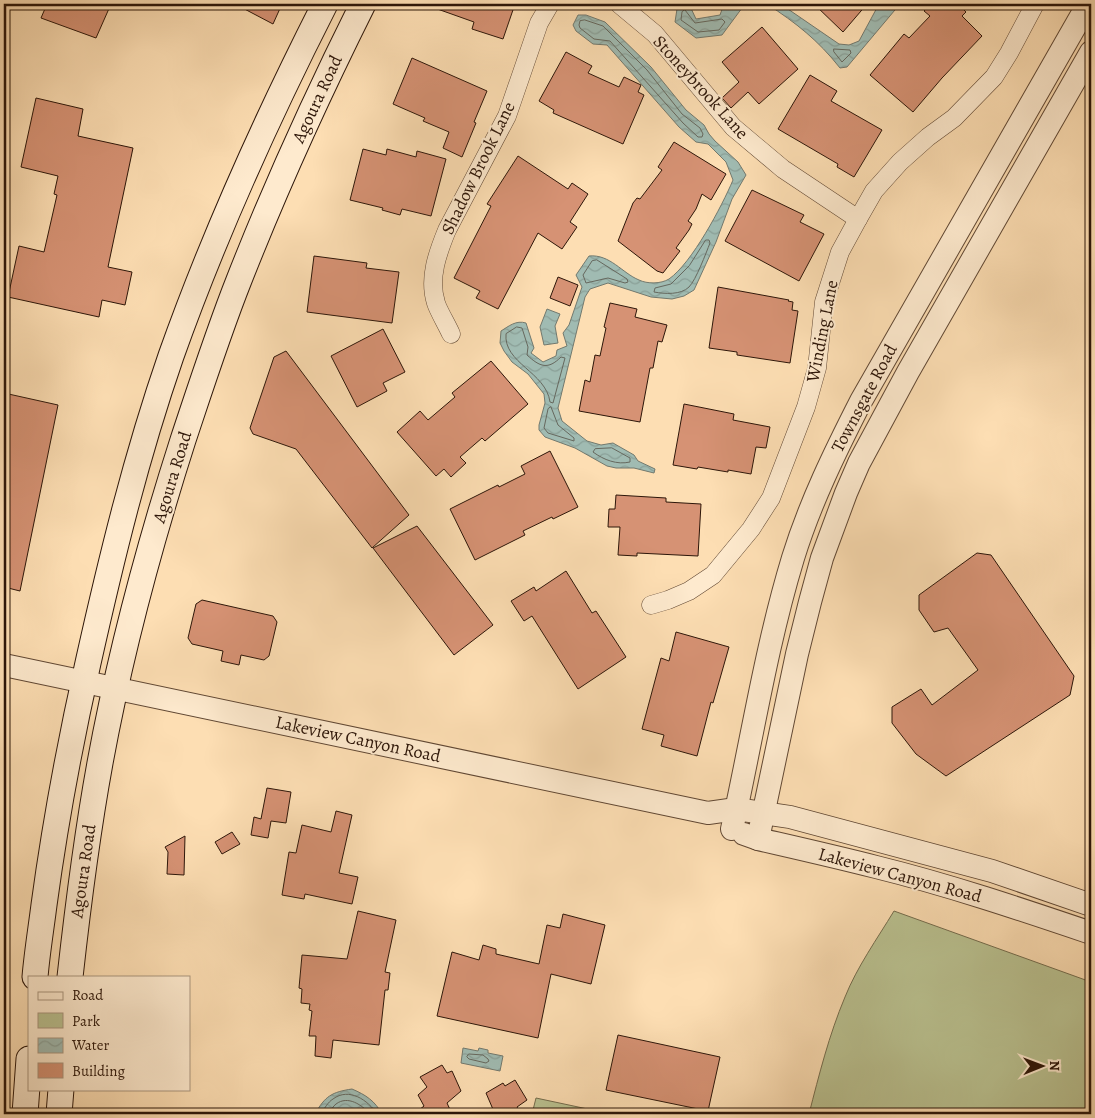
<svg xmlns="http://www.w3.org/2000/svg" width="1095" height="1118" viewBox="0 0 1095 1118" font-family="Alegreya,serif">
  <defs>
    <pattern id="water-waves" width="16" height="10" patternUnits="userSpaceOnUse" patternTransform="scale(1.25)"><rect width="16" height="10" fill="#a0bbb2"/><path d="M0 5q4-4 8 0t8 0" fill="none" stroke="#8aa098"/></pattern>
  </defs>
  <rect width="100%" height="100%" fill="#fddeb3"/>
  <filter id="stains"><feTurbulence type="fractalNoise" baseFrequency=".004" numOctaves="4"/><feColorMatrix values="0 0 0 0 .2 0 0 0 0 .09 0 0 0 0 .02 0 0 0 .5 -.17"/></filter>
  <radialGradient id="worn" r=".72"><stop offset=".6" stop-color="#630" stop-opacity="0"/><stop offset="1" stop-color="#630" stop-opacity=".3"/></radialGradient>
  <g fill="#bac291" stroke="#746c4d">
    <path d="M894,911L1091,982V1114H809C819,1075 829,1035 845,997C857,967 877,939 894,911Z"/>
    <path d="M536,1098L611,1114H532Z"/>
  </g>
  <g fill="url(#water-waves)" stroke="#72796e">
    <path d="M682,4H689L696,19L720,15L724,4H745L722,35L696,38L675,22L677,9Z"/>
    <path d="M767,4H784L785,7L839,44L849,45L859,41L879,4H900L847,67L840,68C818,40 796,23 767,4Z"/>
    <path d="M578,15H586L605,22L651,67L686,110L704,125L709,134L715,141L738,162L746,175L732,199L716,242L694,290L684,296L672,299L651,297L608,283L590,289L585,297L558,408L562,421L587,441L601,445L613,443L634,455L638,461L655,469L654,473L634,468H616L607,466L575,448L545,437L539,430V425L545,403L544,394L528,374L512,362L504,351L500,343L501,331C509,326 516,320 526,323L534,348L531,353L543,362L556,356L557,350L567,346L563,333L569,325L582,287L576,275L589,256C610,254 622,273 639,280C647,284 661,284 669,279C692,263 722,206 733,180L726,162L708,144L696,142L679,127L607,45L593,44L576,31L573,25Z"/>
    <path d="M547,309L560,314L555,326L558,343L544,345L540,327Z"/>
    <path d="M463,1048L478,1051L479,1048L488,1050V1053L503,1056L500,1071L461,1063Z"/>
    <path d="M352,1089C366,1095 375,1101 382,1114H315C325,1096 332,1092 352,1089Z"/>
  </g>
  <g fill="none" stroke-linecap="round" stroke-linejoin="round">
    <g stroke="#66685e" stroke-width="1">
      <path d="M685,10L695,23L722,19L725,22L719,30L698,32L681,20L682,12Z"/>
      <path d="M585,20L603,26L647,70L682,114L700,128L703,134L702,137H698L683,123L610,41L594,39L580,28L579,25L580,21Z"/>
      <path d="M834,49L850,50L851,53L842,62L834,52Z"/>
      <path d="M706,240H709L710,243C706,253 696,280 689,287C681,295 665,294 654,292L655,288L671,284L689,266Z"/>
      <path d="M597,260L627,279L628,282L625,283L608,278L586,283L583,275L592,261Z"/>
      <path d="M517,327L522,328L528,347L527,355C540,367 548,370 561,357L565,358L553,403L550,402C546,372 503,363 506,334Z"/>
      <path d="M551,407L558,425L574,438V441L548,433L544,428L548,409Z"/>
      <path d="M612,448L630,458V462C617,465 604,460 593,452L595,449Z"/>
      <path d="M469,1054L483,1055L488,1059L489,1061L486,1063L469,1059L467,1057Z"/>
      <path d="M321,1114C324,1109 328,1102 333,1099C349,1087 368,1100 377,1114"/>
      <path d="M328,1114C331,1111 333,1106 336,1104C348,1095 362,1105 370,1114"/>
    </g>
  </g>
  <g fill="#d69274" stroke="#2d1609">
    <path d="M47,4H111L96,38L41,18Z"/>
    <path d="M235,4H282L273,24Z"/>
    <path d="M429,4H515L503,39L472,29L474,22L429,6Z"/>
    <path d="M814,4H867L843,32Z"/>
    <path d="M931,4H958L966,12L962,16L982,36L942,78L913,112L870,75L904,34L909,38L930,16L924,11Z"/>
    <path d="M762,27L798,69L759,104L748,92L731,108L722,98L739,82L722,62Z"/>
    <path d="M566,52L592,66L588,73L619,87L624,77L641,85L638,92L644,95L623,144L553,113L554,110L539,101Z"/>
    <path d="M412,58L487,91L474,122L476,123L462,157L443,148L449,132L423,121L425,118L393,104Z"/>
    <path d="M810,75L837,91L831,101L882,130L854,177L837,167L838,164L778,129Z"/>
    <path d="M36,98L83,109L78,136L133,148L108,267L132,272L125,305L102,300L99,317L8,297L19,246L44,252L57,195L54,194L58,176L21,167Z"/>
    <path d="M674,142L726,174L711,200L702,194L696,209L688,221L692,224L689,230L676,248L680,251L663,273L657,271L618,241L633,203L637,198L640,199L662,170L658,167Z"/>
    <path d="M363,149L386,155L387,149L416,157L417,151L446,159L431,216L402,209L400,215L382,210L383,208L350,200Z"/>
    <path d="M518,156L568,189L572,183L588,194L570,222L577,227L562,249L538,233L498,309L476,298L480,291L454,278L491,206L487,204Z"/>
    <path d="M752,190L804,215L800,222L824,234L799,281L725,241Z"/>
    <path d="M314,256L367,263L366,268L399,272L392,323L307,312Z"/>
    <path d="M558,277L578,285L570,306L550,298Z"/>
    <path d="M718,287L789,300L788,301L793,302L792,310L798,311L790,363L737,355V352L709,348Z"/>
    <path d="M610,303L637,309L635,317L667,325L662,342L658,341L653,368H650L640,422L579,411L585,380L590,382L595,355L600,356L606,328L604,327Z"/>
    <path d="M383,329L405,372L383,383L387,391L357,407L331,356Z"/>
    <path d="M286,351L409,515L372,548L296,449L253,434L250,428L274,357Z"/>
    <path d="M491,361L528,404L485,441L482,438L460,457L466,463L451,477L444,469L436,476L397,432L420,411L428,420L455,397L452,393Z"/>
    <path d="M4,393L58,405L20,591L4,587Z"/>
    <path d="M684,404L734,414L733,420L770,427L766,448L756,447L751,474L728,470V472L698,467L697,469L673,465Z"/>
    <path d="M550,451L578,507L553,519L552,517L523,531L525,535L475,560L450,509L498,485L499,487L525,474L521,466Z"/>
    <path d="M616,495L666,498V502L701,504L698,556L637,553V556L618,555L620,527H608L609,509H615Z"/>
    <path d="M417,526L493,625L454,655L373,548Z"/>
    <path d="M977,553L991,555L1074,676L1070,695L946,776L916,754L892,723V707L921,689L932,705L978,670L948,628L934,632L919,610V595Z"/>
    <path d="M566,571L592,613L596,611L626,657L578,689L532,616L524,621L511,601L534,587L536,591Z"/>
    <path d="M202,600L273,616L277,622L269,656L264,660L241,655L239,665L221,661L223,651L192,644L188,638L196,604Z"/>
    <path d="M676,632L729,647L713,703L711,702L697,756L661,746L664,735L642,729L661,658L669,661Z"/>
    <path d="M267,788L291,792L286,823L271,821L268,838L251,835L254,817L261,819Z"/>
    <path d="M336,811L352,815L339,873L358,877L352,904L305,894L304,899L282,895L289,852L296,853L302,825L331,832Z"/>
    <path d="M232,832L240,844L222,854L215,842Z"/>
    <path d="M185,836L184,875L167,874L168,852L165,847Z"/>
    <path d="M358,911L396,920L385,972L390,973L388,990H385L379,1045L333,1040L331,1058L315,1056L316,1036H309L312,1011L309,1010L310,1004L301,1003L302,989L299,988L302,955L347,959Z"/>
    <path d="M563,914L605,925L591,984L551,974L538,1038L437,1016L452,952L479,960L483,945L496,949V954L539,964L547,925L560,928Z"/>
    <path d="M618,1035L720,1057L708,1111L606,1090Z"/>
    <path d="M442,1065L447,1073L452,1071L461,1091L447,1103L452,1114H414L424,1106L418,1095L427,1087L420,1077Z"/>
    <path d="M515,1080L527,1100L517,1107L521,1114H495L486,1093L503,1083L505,1086Z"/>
  </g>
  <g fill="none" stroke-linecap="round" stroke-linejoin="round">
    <defs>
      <g id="minor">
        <path d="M619,4L655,34L733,127L783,169L858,219"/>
        <path d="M451,334C447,325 438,310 436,303C428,278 438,252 447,230L507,116L539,23L550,4"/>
        <path d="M651,605L668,600L689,591L713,575L751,529L771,498L806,407L817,368L824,302L840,252L858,219L874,191L900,162L928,137L954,118L994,77L1009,53L1035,4"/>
      </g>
      <g id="tertiary">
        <path d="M4,665L708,813L736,809L790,817L992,871L1091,905"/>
        <path d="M732,829C752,739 766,647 793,558C810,503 835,452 861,401L1088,4"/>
        <path d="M744,834L758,839C797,848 837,857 876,867C949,885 1020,909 1091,933"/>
        <path d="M758,839L797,654L810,602L822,558L846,493L859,463L908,372L1091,52"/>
      </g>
      <g id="secondary">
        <path d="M35,977C37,953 41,929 44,905C55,824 70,743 88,663C111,560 136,457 171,356C214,235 267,118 325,4"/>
        <path d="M70,977C78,905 87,834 100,763C120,654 149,546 183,440C201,386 218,333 239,280C276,186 318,94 363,4"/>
        <path d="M25,1114L29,1059"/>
        <path d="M59,1114L61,1089"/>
      </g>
    </defs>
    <use href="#minor" stroke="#614834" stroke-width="19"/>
    <use href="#tertiary" stroke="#614834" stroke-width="24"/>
    <use href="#secondary" stroke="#2d1609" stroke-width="27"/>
    <use href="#minor" stroke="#feeace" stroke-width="18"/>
    <use href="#tertiary" stroke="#feeace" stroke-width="22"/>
    <use href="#secondary" stroke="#feeace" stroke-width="25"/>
  </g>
  <g text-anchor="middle" stroke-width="4" stroke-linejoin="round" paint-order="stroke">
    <g font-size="18" fill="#2d1609" stroke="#feeace">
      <text transform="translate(701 87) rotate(48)" y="6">Stoneybrook Lane</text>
      <text transform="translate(317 99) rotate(-65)" y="6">Agoura Road</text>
      <text transform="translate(478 168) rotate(-64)" y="6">Shadow Brook Lane</text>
      <text transform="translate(822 331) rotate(-79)" y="6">Winding Lane</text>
      <text transform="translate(864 398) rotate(-62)" y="6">Townsgate Road</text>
      <text transform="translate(172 477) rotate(-73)" y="6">Agoura Road</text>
      <text transform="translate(358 739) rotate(12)" y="6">Lakeview Canyon Road</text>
      <text transform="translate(83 871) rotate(-82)" y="6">Agoura Road</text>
      <text transform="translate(900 875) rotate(15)" y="6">Lakeview Canyon Road</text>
    </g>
  </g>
  <rect width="1095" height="1118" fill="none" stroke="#fddeb3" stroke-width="20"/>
  <rect x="5" y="5" width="1085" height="1108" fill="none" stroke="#2d1609" stroke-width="2.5"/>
  <rect x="10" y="10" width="1075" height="1098" fill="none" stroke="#2d1609"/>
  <rect x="28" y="976" width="162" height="115" fill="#feeace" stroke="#aa957f"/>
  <rect x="38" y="992" width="25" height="8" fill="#feeace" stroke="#aa957f"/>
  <text x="72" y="1000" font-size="15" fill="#2d1609">Road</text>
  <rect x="38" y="1013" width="25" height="15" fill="#bac291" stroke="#aa957f"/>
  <text x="72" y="1026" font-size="15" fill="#2d1609">Park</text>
  <rect x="38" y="1038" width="25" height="15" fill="url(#water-waves)" stroke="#aa957f"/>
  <text x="72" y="1050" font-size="15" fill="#2d1609">Water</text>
  <rect x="38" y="1063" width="25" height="15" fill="#d69274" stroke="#aa957f"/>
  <text x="72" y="1076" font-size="15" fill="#2d1609">Building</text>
  <g transform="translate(1042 1066) rotate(89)" stroke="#feeace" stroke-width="4" paint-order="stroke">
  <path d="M0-4L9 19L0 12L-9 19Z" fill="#2d1609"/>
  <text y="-8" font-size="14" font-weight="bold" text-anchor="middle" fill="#2d1609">N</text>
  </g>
  <rect width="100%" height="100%" filter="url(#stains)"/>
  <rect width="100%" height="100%" fill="url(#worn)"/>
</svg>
